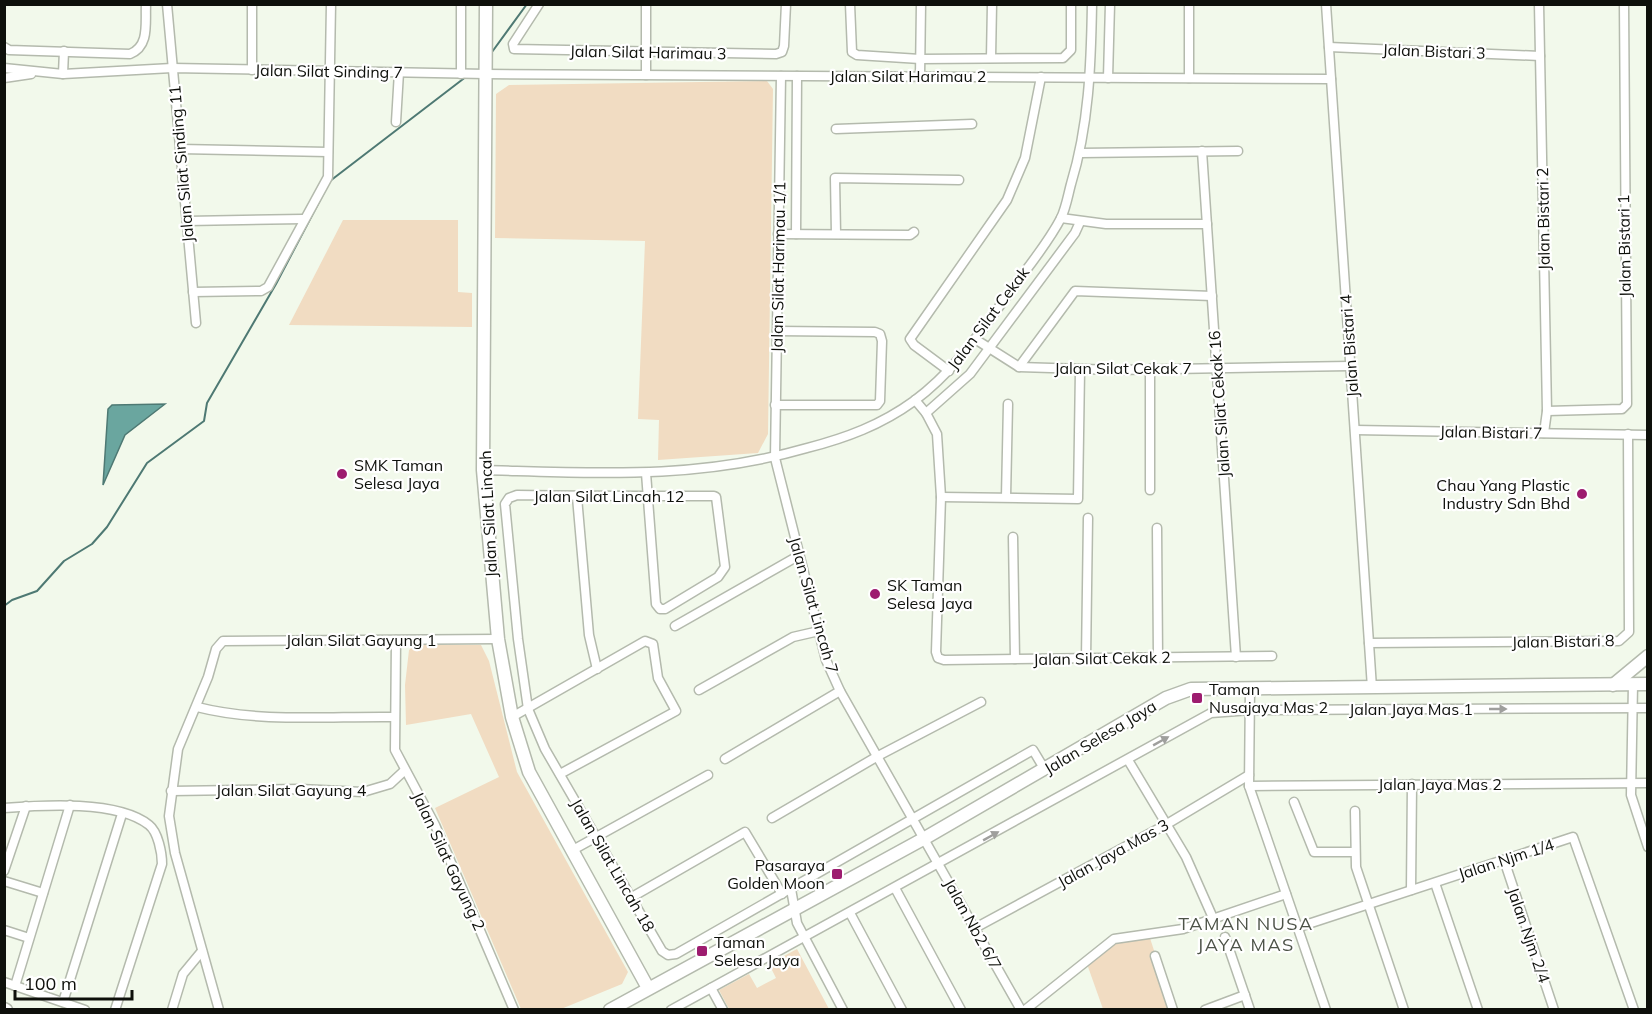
<svg xmlns="http://www.w3.org/2000/svg" width="1652" height="1014" viewBox="0 0 1652 1014" font-family="Mulish,sans-serif">
  <rect width="100%" height="100%" fill="#f2f9eb"/>
  <g fill="#f1dcc2">
    <path d="M767,81L773,89L768,434L758,453L658,460L659,420L638,419L645,241L495,238L496,94L509,85Z"/>
    <path d="M343,220H458V292L472,293V327L289,325Z"/>
    <path d="M415,645H481L489,661L517,772L628,972L622,984L561,1009H521L435,808L499,777L471,714L406,725L405,685L409,650Z"/>
    <path d="M1149,935L1173,1009H1103L1087,964L1115,939Z"/>
    <path d="M797,949L829,1009H729L719,990L749,974L757,988L776,978L769,964Z"/>
  </g>
  <path fill="#6aa69f" stroke="#4e7973" stroke-width="1.5" d="M165,404L125,435L103,485L108,409L112,405Z"/>
  <g fill="none" stroke-linecap="round" stroke-linejoin="round">
    <g stroke="#4e7973" stroke-width="2">
      <path d="M492,52L527,4"/>
      <path d="M4,606L12,600L37,591L64,561L92,544L107,527L147,463L204,421L207,403L276,284L330,181L467,76"/>
    </g>
    <defs>
      <g id="street">
        <path d="M167,4L196,323"/>
        <path d="M539,4L513,44L514,49L776,54L782,52L784,46L786,4"/>
        <path d="M646,4V75"/>
        <path d="M850,4L852,52L857,55L920,59L1063,58L1071,50V4"/>
        <path d="M1326,4L1372,688"/>
        <path d="M1539,4L1547,411L1544,433"/>
        <path d="M4,47L9,50L130,54C150,46 145,23 146,4"/>
        <path d="M1329,47L1540,56"/>
        <path d="M991,58L992,4"/>
        <path d="M4,68L63,74L172,68L486,74L1331,79"/>
        <path d="M252,70V4"/>
        <path d="M63,74L64,51"/>
        <path d="M461,74V4"/>
        <path d="M781,76L775,458L826,660L840,691L1021,1010"/>
        <path d="M920,76L921,4"/>
        <path d="M4,78L31,74"/>
        <path d="M1108,78L1110,4"/>
        <path d="M1189,78V4"/>
        <path d="M396,122L399,72"/>
        <path d="M836,129L972,124"/>
        <path d="M180,149L328,152"/>
        <path d="M1202,151L1236,657"/>
        <path d="M1081,153L1238,151"/>
        <path d="M1061,218L1106,224H1207"/>
        <path d="M187,221L303,219"/>
        <path d="M778,234L910,235L914,232"/>
        <path d="M796,234L797,76"/>
        <path d="M836,234L835,178L959,180"/>
        <path d="M193,292L261,291L268,287L328,177L331,4"/>
        <path d="M975,339L1019,367L1116,370L1350,366"/>
        <path d="M1019,367L1075,291L1212,296"/>
        <path d="M949,371L914,345L910,339L1007,200L1025,158L1041,77"/>
        <path d="M915,400L926,413L937,434L941,497L936,652L938,658L944,660L1272,656"/>
        <path d="M775,405H877L880,401L882,341L880,334L875,332L777,331"/>
        <path d="M1547,411L1622,409L1627,404L1624,4"/>
        <path d="M926,413L970,374L1075,233L1080,222"/>
        <path d="M1355,430L1648,435"/>
        <path d="M483,470C596,473 696,480 807,448C846,438 881,425 914,401C951,374 977,337 1004,300C1022,274 1046,247 1061,218C1066,208 1068,195 1071,184C1089,125 1091,65 1092,4"/>
        <path d="M646,473L656,604L660,609H665L718,577L725,567L716,497L714,496C648,496 583,496 517,495L509,498L505,504L518,639L528,709L545,749L662,951L668,955L676,954L1033,750L1045,770"/>
        <path d="M1150,490V369"/>
        <path d="M577,497L589,635L597,669"/>
        <path d="M941,497L1078,499L1080,370"/>
        <path d="M1006,497L1008,404"/>
        <path d="M1157,528L1158,658"/>
        <path d="M1013,537L1015,659"/>
        <path d="M675,626L798,556"/>
        <path d="M396,640L395,750L435,825L514,1010"/>
        <path d="M1369,643L1619,641L1629,632L1628,434"/>
        <path d="M1086,659L1088,518"/>
        <path d="M1633,684L1631,795L1648,847"/>
        <path d="M1250,688L1249,786L1326,1010"/>
        <path d="M699,690L793,637L819,631"/>
        <path d="M197,707C260,723 329,716 394,717"/>
        <path d="M512,717L645,641L653,644L658,678L676,711L560,774"/>
        <path d="M725,759L840,691"/>
        <path d="M1128,760L1186,857L1213,918"/>
        <path d="M1249,786L1648,783"/>
        <path d="M171,791L300,789L363,792L390,784L404,771"/>
        <path d="M1294,802L1314,852H1355"/>
        <path d="M4,808C43,805 118,800 149,825C158,832 162,853 162,864L115,1010"/>
        <path d="M1355,811L1356,867L1404,1010"/>
        <path d="M772,818L878,756L981,702"/>
        <path d="M571,851L708,775"/>
        <path d="M1504,860L1554,1010"/>
        <path d="M4,871L26,806"/>
        <path d="M4,881L43,893"/>
        <path d="M1435,883L1478,1010"/>
        <path d="M895,888L961,1010"/>
        <path d="M791,889L797,923L843,1010"/>
        <path d="M1411,890L1412,784"/>
        <path d="M632,897L745,832L782,894"/>
        <path d="M850,913L902,1010"/>
        <path d="M1299,927L1573,837L1634,1010"/>
        <path d="M975,928L1167,824L1249,775"/>
        <path d="M4,930L29,938"/>
        <path d="M1225,937L1250,1010"/>
        <path d="M1155,956L1173,1010"/>
        <path d="M4,982L85,1010"/>
        <path d="M15,986L70,805"/>
        <path d="M711,988L723,1010"/>
        <path d="M63,1002L122,814"/>
        <path d="M172,1010L183,974L202,951"/>
        <path d="M219,1010L175,853L169,816L178,749L208,677L216,649L223,641L498,639"/>
        <path d="M671,1010L1211,713L1251,710L1648,708"/>
        <path d="M1025,1010L1114,939L1183,929L1286,894"/>
        <path d="M1205,1010L1245,995"/>
      </g>
      <g id="secondary">
        <path d="M486,4L483,470L498,639L512,717L529,772L648,988"/>
        <path d="M1613,685L1648,656"/>
        <path d="M4,1009L6,1010"/>
        <path d="M610,1010L925,838L1166,698L1191,689L1648,684"/>
      </g>
    </defs>
    <use href="#street" stroke="#b4baad" stroke-width="11"/>
    <use href="#secondary" stroke="#b4baad" stroke-width="15"/>
    <use href="#street" stroke="#fff" stroke-width="8"/>
    <use href="#secondary" stroke="#fff" stroke-width="12"/>
  </g>
  <defs><path id="oneway-solid" d="M-6-.8H1V-3.2L6.5 0L1 3.2V.8H-6Z" transform="scale(1.5)"/></defs>
  <g fill="#9f9f9d">
    <use href="#oneway-solid" transform="translate(1498 709)"/>
    <use href="#oneway-solid" transform="translate(1161 741) rotate(-29)"/>
    <use href="#oneway-solid" transform="translate(991 836) rotate(-29)"/>
  </g>
  <g fill="#9d1c6f" stroke="#fff" stroke-width="2">
    <circle cx="342" cy="474" r="6"/>
    <circle cx="1582" cy="494" r="6"/>
    <circle cx="875" cy="594" r="6"/>
    <rect x="1191" y="692" width="12" height="12" rx="3"/>
    <rect x="831" y="868" width="12" height="12" rx="3"/>
    <rect x="696" y="945" width="12" height="12" rx="3"/>
  </g>
  <g text-anchor="middle" stroke-width="4.5" stroke-linejoin="round" paint-order="stroke">
    <g font-size="16" fill="#0e100b" stroke="#fff">
      <text transform="translate(1434 51) rotate(2)" y="6">Jalan Bistari 3</text>
      <text transform="translate(648 52) rotate(1)" y="6">Jalan Silat Harimau 3</text>
      <text transform="translate(329 71) rotate(1)" y="6">Jalan Silat Sinding 7</text>
      <text x="908" y="82">Jalan Silat Harimau 2</text>
      <text transform="translate(181 164) rotate(-95)" y="6">Jalan Silat Sinding 11</text>
      <text transform="translate(1543 219) rotate(-91)" y="6">Jalan Bistari 2</text>
      <text transform="translate(1624 246) rotate(-91)" y="6">Jalan Bistari 1</text>
      <text transform="translate(778 267) rotate(-89)" y="6">Jalan Silat Harimau 1/1</text>
      <text transform="translate(988 318) rotate(-53)" y="6">Jalan Silat Cekak</text>
      <text transform="translate(1349 346) rotate(-94)" y="6">Jalan Bistari 4</text>
      <text x="1123" y="374">Jalan Silat Cekak 7</text>
      <text transform="translate(1219 404) rotate(-94)" y="6">Jalan Silat Cekak 16</text>
      <text transform="translate(1491 432) rotate(1)" y="6">Jalan Bistari 7</text>
      <text x="609" y="502">Jalan Silat Lincah 12</text>
      <text transform="translate(488 514) rotate(-93)" y="6">Jalan Silat Lincah</text>
      <text transform="translate(814 605) rotate(74)" y="6">Jalan Silat Lincah 7</text>
      <text x="361" y="646">Jalan Silat Gayung 1</text>
      <text transform="translate(1563 641) rotate(-1)" y="6">Jalan Bistari 8</text>
      <text transform="translate(1102 658) rotate(-1)" y="6">Jalan Silat Cekak 2</text>
      <text x="1411" y="715">Jalan Jaya Mas 1</text>
      <text transform="translate(1100 737) rotate(-31)" y="6">Jalan Selesa Jaya</text>
      <text x="1440" y="790">Jalan Jaya Mas 2</text>
      <text x="291" y="796">Jalan Silat Gayung 4</text>
      <text transform="translate(1113 853) rotate(-29)" y="6">Jalan Jaya Mas 3</text>
      <text transform="translate(1506 859) rotate(-18)" y="6">Jalan Njm 1/4</text>
      <text transform="translate(449 861) rotate(65)" y="6">Jalan Silat Gayung 2</text>
      <text transform="translate(613 865) rotate(60)" y="6">Jalan Silat Lincah 18</text>
      <text transform="translate(973 924) rotate(61)" y="6">Jalan Nb2 6/7</text>
      <text transform="translate(1529 935) rotate(71)" y="6">Jalan Njm 2/4</text>
    </g>
    <g font-size="16" fill="#0e100b" stroke="#fff" text-anchor="start">
      <text x="354" y="471">SMK Taman<tspan x="354" dy="18">Selesa Jaya</tspan></text>
      <text x="1570" y="491" text-anchor="end">Chau Yang Plastic<tspan x="1570" dy="18">Industry Sdn Bhd</tspan></text>
      <text x="887" y="591">SK Taman<tspan x="887" dy="18">Selesa Jaya</tspan></text>
      <text x="1209" y="695">Taman<tspan x="1209" dy="18">Nusajaya Mas 2</tspan></text>
      <text x="825" y="871" text-anchor="end">Pasaraya<tspan x="825" dy="18">Golden Moon</tspan></text>
      <text x="714" y="948">Taman<tspan x="714" dy="18">Selesa Jaya</tspan></text>
    </g>
    <g font-size="18" letter-spacing="1.5" fill="#4d5348" stroke="#fff">
      <text x="1246" y="930">TAMAN NUSA<tspan x="1246" dy="21">JAYA MAS</tspan></text>
    </g>
  </g>
  <rect width="1652" height="1014" fill="none" stroke="#0e100b" stroke-width="12"/>
  <path d="M15 990v9h117v-9" fill="none" stroke="#0e100b" stroke-width="3"/>
  <text x="24" y="990" font-size="18" fill="#0e100b" stroke="#ffffff" stroke-width="4.5" paint-order="stroke">100 m</text>
</svg>
